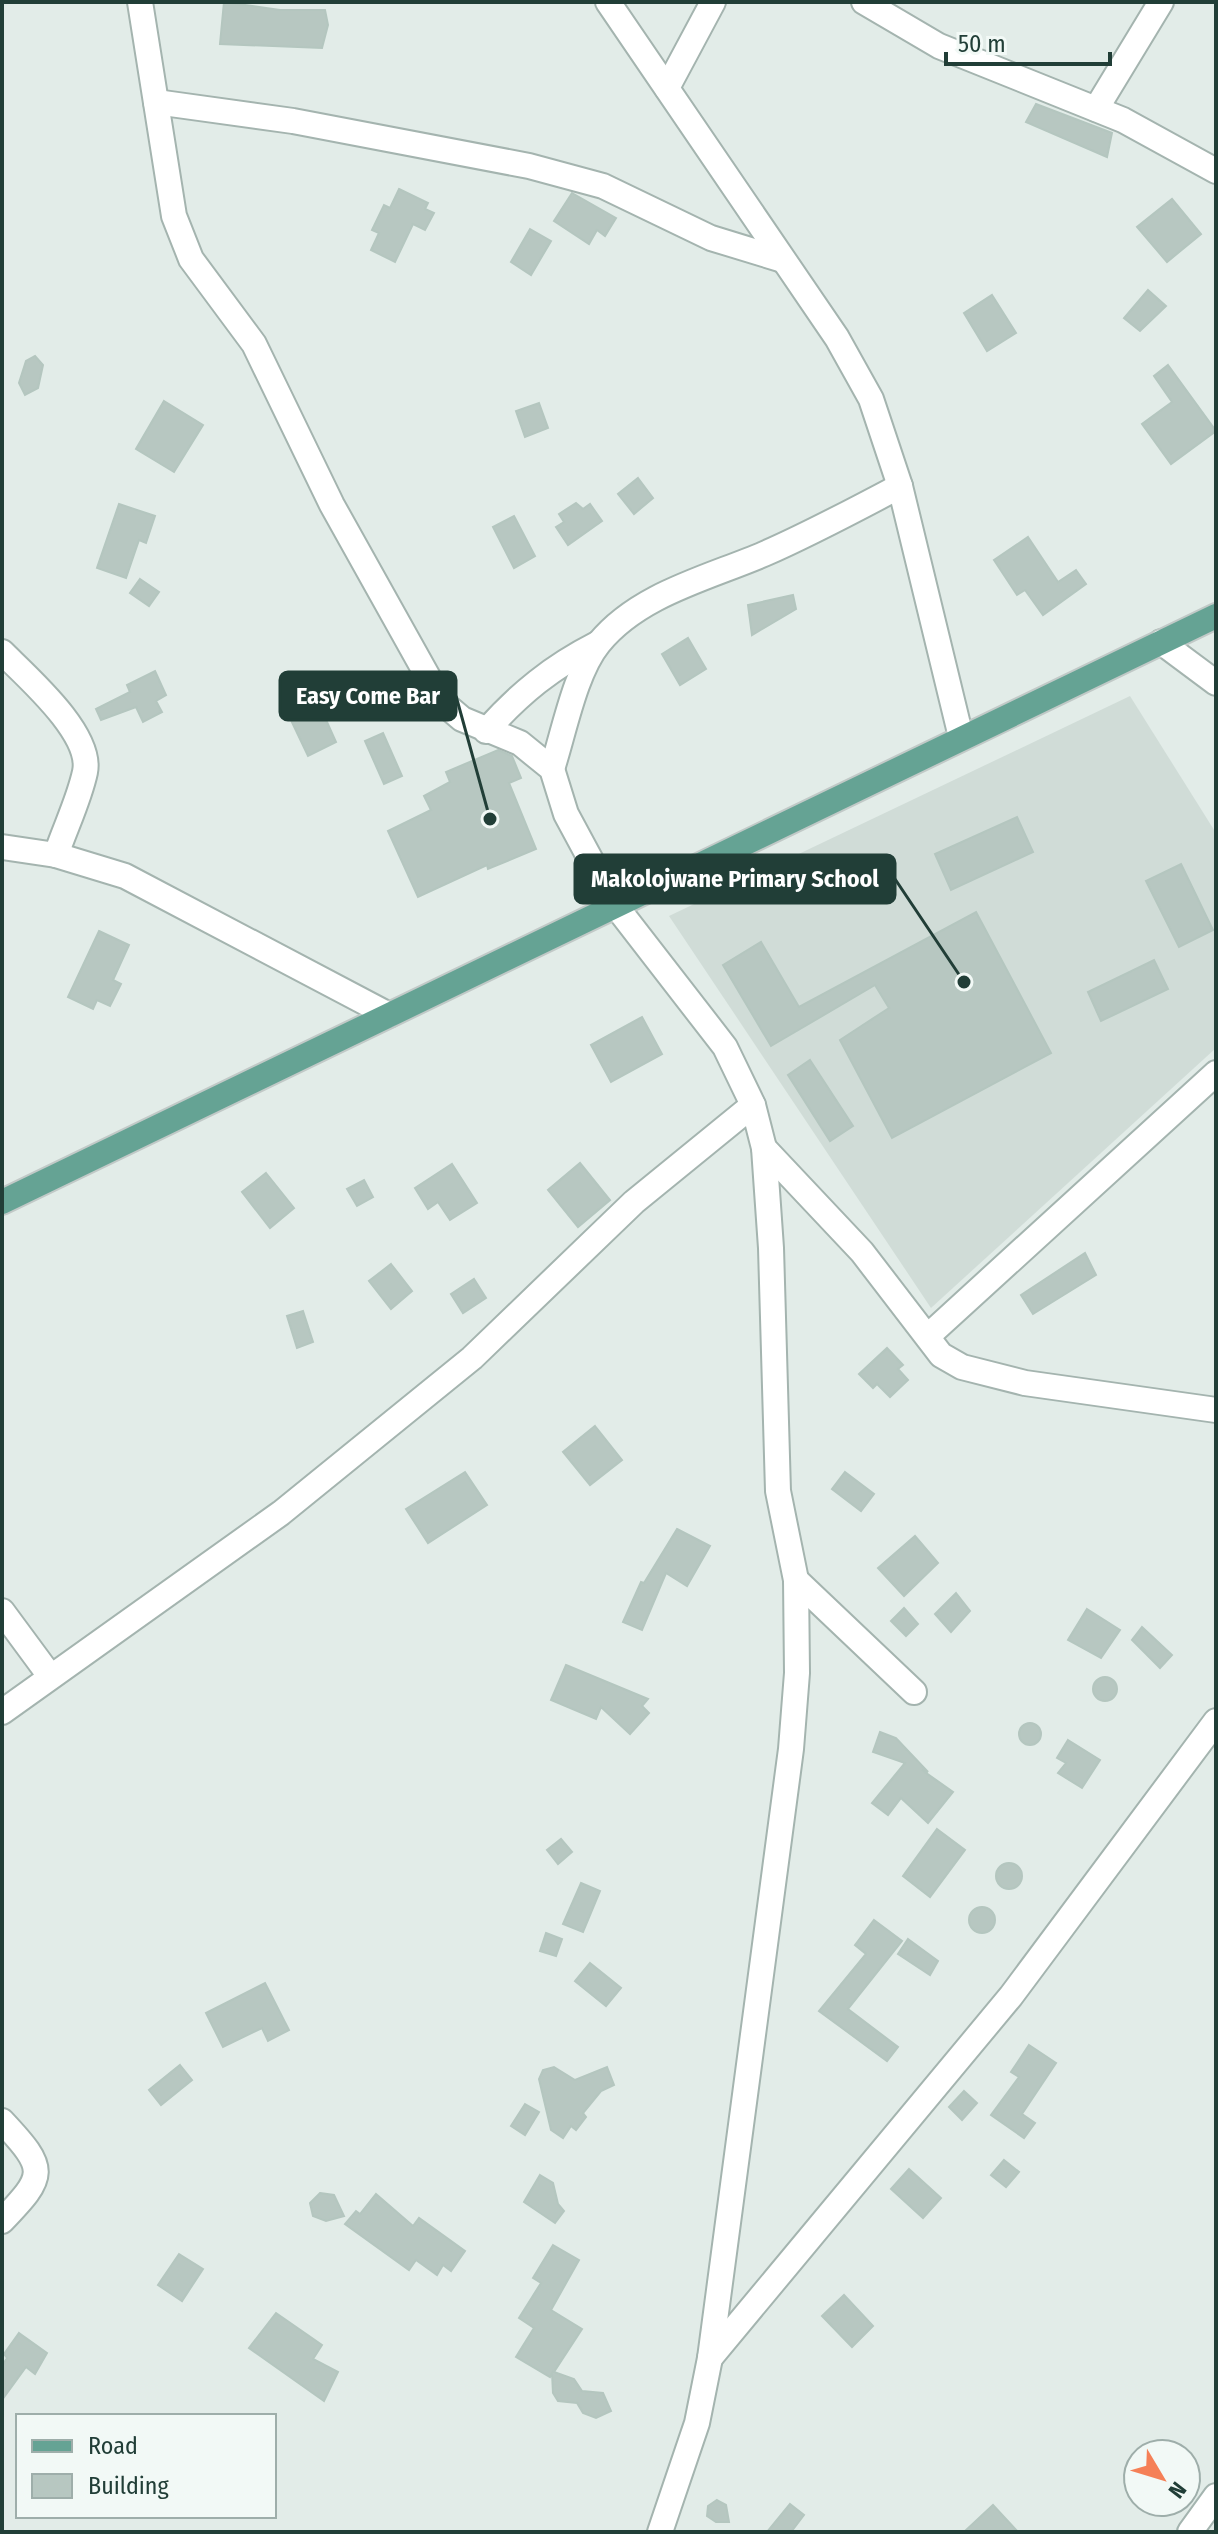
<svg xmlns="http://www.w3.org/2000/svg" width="1218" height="2534" viewBox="0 0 1218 2534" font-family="'Fira Sans Condensed',sans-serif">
  <rect width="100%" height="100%" fill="#e2ece8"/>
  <path fill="#d0dcd7" d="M1130,696L1216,833V1048L931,1308L669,916Z"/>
  <g fill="#b7c7c1" stroke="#b4c6bf" stroke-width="2">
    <path d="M224,2L280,10H325L328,25L322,48L220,44Z"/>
    <path d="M1036,104L1112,133L1107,157L1026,122Z"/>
    <path d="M399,189L428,203L425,209L434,213L425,230L413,224L395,262L371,250L379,233L372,230L384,205L390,208Z"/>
    <path d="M572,193L616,218L605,236L597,230L589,244L554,221Z"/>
    <path d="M1172,199L1201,234L1167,262L1137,227Z"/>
    <path d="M530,229L551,241L531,275L511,262Z"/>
    <path d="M1148,290L1166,306L1140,331L1124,318Z"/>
    <path d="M992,295L1016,333L987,351L964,313Z"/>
    <path d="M35,356L43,365L38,388L25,395L19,383L26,361Z"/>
    <path d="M1168,365L1216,431L1171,464L1142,424L1172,402L1154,376Z"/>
    <path d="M164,401L203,425L174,472L136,449Z"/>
    <path d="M539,403L548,428L525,437L516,411Z"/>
    <path d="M638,478L653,498L634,514L618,494Z"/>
    <path d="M576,503L583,509L590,504L602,521L568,545L556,527L564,522L559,514Z"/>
    <path d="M119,504L155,516L146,543L139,540L126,578L97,568Z"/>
    <path d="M514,516L535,556L514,568L493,527Z"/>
    <path d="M1028,537L1058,582L1076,570L1086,584L1043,615L1025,590L1017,595L994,560Z"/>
    <path d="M140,579L159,592L149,606L130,593Z"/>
    <path d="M793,595L796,609L752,635L748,605Z"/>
    <path d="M688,638L706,669L680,685L662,654Z"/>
    <path d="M155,671L166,695L156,701L162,712L143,722L136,707L101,720L96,709L130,692L127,685Z"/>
    <path d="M318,702L336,742L308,756L289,716Z"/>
    <path d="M383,733L402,776L384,784L365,741Z"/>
    <path d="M498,750L512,756L521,778L509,783L536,849L488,869L487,865L418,897L388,831L431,810L424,796L450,782L446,772Z"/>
    <path d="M1017,817L1033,852L951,890L935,854Z"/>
    <path d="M1181,864L1213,930L1179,947L1146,881Z"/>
    <path d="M976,912L1051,1053L892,1138L840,1040L889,1008L875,985L771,1046L723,965L761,942L799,1007Z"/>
    <path d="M99,931L129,945L113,980L121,984L110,1006L97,1000L93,1009L68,997Z"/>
    <path d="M1154,960L1168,989L1101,1021L1088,992Z"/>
    <path d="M642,1017L662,1054L611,1082L591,1045Z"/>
    <path d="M810,1060L853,1126L830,1141L788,1075Z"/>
    <path d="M580,1163L610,1200L578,1227L548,1190Z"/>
    <path d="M452,1164L477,1203L450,1220L438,1202L428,1209L415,1188Z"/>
    <path d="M266,1173L294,1208L270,1228L242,1192Z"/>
    <path d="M364,1180L373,1197L357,1206L347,1189Z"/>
    <path d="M1085,1253L1096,1275L1033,1314L1021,1295Z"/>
    <path d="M391,1264L412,1291L391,1309L369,1281Z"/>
    <path d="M474,1279L486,1298L463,1313L451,1294Z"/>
    <path d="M303,1311L313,1342L297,1348L287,1316Z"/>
    <path d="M887,1348L903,1365L898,1369L908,1380L890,1397L877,1384L873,1388L859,1374Z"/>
    <path d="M595,1426L622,1460L590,1485L563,1452Z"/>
    <path d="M465,1472L487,1505L428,1543L406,1509Z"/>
    <path d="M845,1472L874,1494L861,1511L832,1489Z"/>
    <path d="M677,1529L710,1546L687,1586L666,1573L642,1630L623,1622L641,1582L644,1583Z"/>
    <path d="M915,1536L938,1563L904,1596L878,1568Z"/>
    <path d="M956,1593L970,1611L951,1632L935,1614Z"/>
    <path d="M904,1608L918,1624L906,1636L891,1621Z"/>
    <path d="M1087,1609L1120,1630L1101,1658L1068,1640Z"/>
    <path d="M1142,1627L1172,1655L1160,1668L1132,1640Z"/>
    <path d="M566,1665L648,1699L642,1706L649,1713L630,1734L601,1707L596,1719L551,1700Z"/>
    <circle cx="1105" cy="1689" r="12"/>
    <circle cx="1030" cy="1734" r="11"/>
    <path d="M880,1732L896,1738L928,1772L922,1770L953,1792L928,1823L901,1798L888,1815L872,1803L905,1763L873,1752Z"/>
    <path d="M1068,1740L1100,1760L1082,1788L1058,1773L1066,1763L1057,1758Z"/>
    <path d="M937,1829L965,1850L930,1897L903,1876Z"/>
    <path d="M561,1839L572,1852L558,1864L547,1850Z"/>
    <circle cx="1009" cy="1876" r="13"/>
    <path d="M581,1883L600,1891L583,1932L563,1924Z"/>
    <circle cx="982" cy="1920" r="13"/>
    <path d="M874,1920L902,1941L848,2009L898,2047L887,2061L819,2011L866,1954L855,1945Z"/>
    <path d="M546,1933L562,1939L556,1956L540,1951Z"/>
    <path d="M908,1939L938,1961L930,1975L898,1954Z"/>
    <path d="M590,1963L621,1988L606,2006L575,1981Z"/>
    <path d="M265,1983L289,2030L268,2041L262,2028L223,2047L206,2013Z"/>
    <path d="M1029,2045L1056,2063L1022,2114L1035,2123L1024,2138L991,2115L1019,2077L1011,2072Z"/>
    <path d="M180,2065L192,2080L161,2105L149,2090Z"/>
    <path d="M554,2067L575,2080L607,2067L614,2085L601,2091L583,2113L586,2117L576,2130L571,2126L563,2138L551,2130L539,2079L543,2070Z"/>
    <path d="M964,2091L977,2103L962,2120L949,2107Z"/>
    <path d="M525,2104L539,2112L525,2135L511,2126Z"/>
    <path d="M1004,2160L1019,2172L1006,2187L991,2175Z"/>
    <path d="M909,2169L941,2198L923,2218L891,2189Z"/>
    <path d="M540,2175L553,2183L558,2204L564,2211L555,2223L524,2202Z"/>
    <path d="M320,2193L334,2195L344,2216L326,2221L313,2216L310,2203Z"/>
    <path d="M376,2194L413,2226L419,2218L465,2251L451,2271L443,2265L437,2275L416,2260L409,2270L345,2224L356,2211L360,2214Z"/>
    <path d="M553,2245L579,2260L551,2310L582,2329L554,2372L574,2379L582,2391L603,2393L611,2411L596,2418L583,2413L577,2403L558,2401L553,2393L552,2373L550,2377L516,2357L534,2328L519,2318L541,2283L533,2278Z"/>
    <path d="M179,2254L203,2269L182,2301L158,2285Z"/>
    <path d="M844,2295L873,2326L852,2347L822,2316Z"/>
    <path d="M276,2313L322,2345L313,2359L338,2372L324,2401L249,2348Z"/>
    <path d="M19,2333L47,2353L35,2374L26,2367L2,2400V2366L7,2358L4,2354Z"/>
    <path d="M717,2500L726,2505L729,2522H716L707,2516L708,2506Z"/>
    <path d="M790,2504L804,2515L791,2532H767Z"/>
    <path d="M993,2505L1018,2532H964Z"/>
  </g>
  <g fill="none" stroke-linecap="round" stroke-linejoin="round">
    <defs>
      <g id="minor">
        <path d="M140,2L174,216L191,259L254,344L332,505L442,702L462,719L520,743L552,769L566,814L615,905L725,1047L753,1105L764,1148L771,1248L778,1491L796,1580L797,1673L791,1749L710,2358L697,2423L660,2532"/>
        <path d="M608,2L837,338L871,399L900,486L961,737"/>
        <path d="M864,2L939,46L1123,120L1216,171"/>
        <path d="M667,88L713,2"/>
        <path d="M156,102L293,121L529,166L603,186L711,238L783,260"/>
        <path d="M1096,109L1161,2"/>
        <path d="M1161,642L1216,683"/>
        <path d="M2,652C27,677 93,734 85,772C79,800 65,828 56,855"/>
        <path d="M486,731C520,693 552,667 597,644"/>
        <path d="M552,769C564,732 575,672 599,643C639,594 708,578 764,554C810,534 855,510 900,486"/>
        <path d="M2,847L56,855L125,876L389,1015"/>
        <path d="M764,1148L862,1252L941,1355L962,1367L1025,1383L1216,1410"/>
        <path d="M928,1336L1216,1073"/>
        <path d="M796,1580L914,1692"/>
        <path d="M2,1611L50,1676"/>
        <path d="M2,1712L281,1513L472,1358L634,1202L753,1105"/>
        <path d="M2,2121C48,2170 46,2175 2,2221"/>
        <path d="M710,2358L1011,1996L1216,1721"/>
        <path d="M1190,2532L1216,2496"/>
      </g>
      <path id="major" d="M2,1202L1216,616"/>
    </defs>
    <use href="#minor" stroke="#a4b4af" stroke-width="28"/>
    <use href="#major" stroke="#c1c9c7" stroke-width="28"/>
    <use href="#minor" stroke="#fff" stroke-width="24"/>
    <use href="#major" stroke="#65a394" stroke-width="24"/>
  </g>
  <path fill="none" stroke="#213e37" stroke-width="3" d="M490 819L456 696M964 982L895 879"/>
  <g fill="#213e37" stroke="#f2f9f6" stroke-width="3">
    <circle cx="490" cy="819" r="8"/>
    <circle cx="964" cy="982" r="8"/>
  </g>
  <g fill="#213e37" stroke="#213e37" stroke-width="3">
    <rect x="280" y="672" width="176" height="48" rx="8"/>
    <rect x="575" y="855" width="320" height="48" rx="8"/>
  </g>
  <g font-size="24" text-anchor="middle" font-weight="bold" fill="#fff">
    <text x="368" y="704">Easy Come Bar</text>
    <text x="735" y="887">Makolojwane Primary School</text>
  </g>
  <rect width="1218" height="2534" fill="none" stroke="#213e37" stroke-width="8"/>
  <rect x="16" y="2414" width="260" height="104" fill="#f2f9f6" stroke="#9eaeaa" stroke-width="2"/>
  <rect x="32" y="2440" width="40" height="12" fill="#65a394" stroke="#9eaeaa" stroke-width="2"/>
  <text x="88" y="2454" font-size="24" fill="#213e37">Road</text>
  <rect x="32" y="2474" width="40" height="24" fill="#b7c7c1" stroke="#9eaeaa" stroke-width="2"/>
  <text x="88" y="2494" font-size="24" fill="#213e37">Building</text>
  <g transform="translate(1162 2478) rotate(128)"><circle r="38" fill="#f2f9f6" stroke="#9eaeaa" stroke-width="2"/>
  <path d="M0-6L14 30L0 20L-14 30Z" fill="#f58057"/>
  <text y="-12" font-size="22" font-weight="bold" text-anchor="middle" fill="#213e37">N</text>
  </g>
  <path d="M946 52v12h164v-12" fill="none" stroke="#213e37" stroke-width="4"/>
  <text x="958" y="52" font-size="24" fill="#213e37" stroke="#f2f9f6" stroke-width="6" paint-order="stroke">50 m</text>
</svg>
